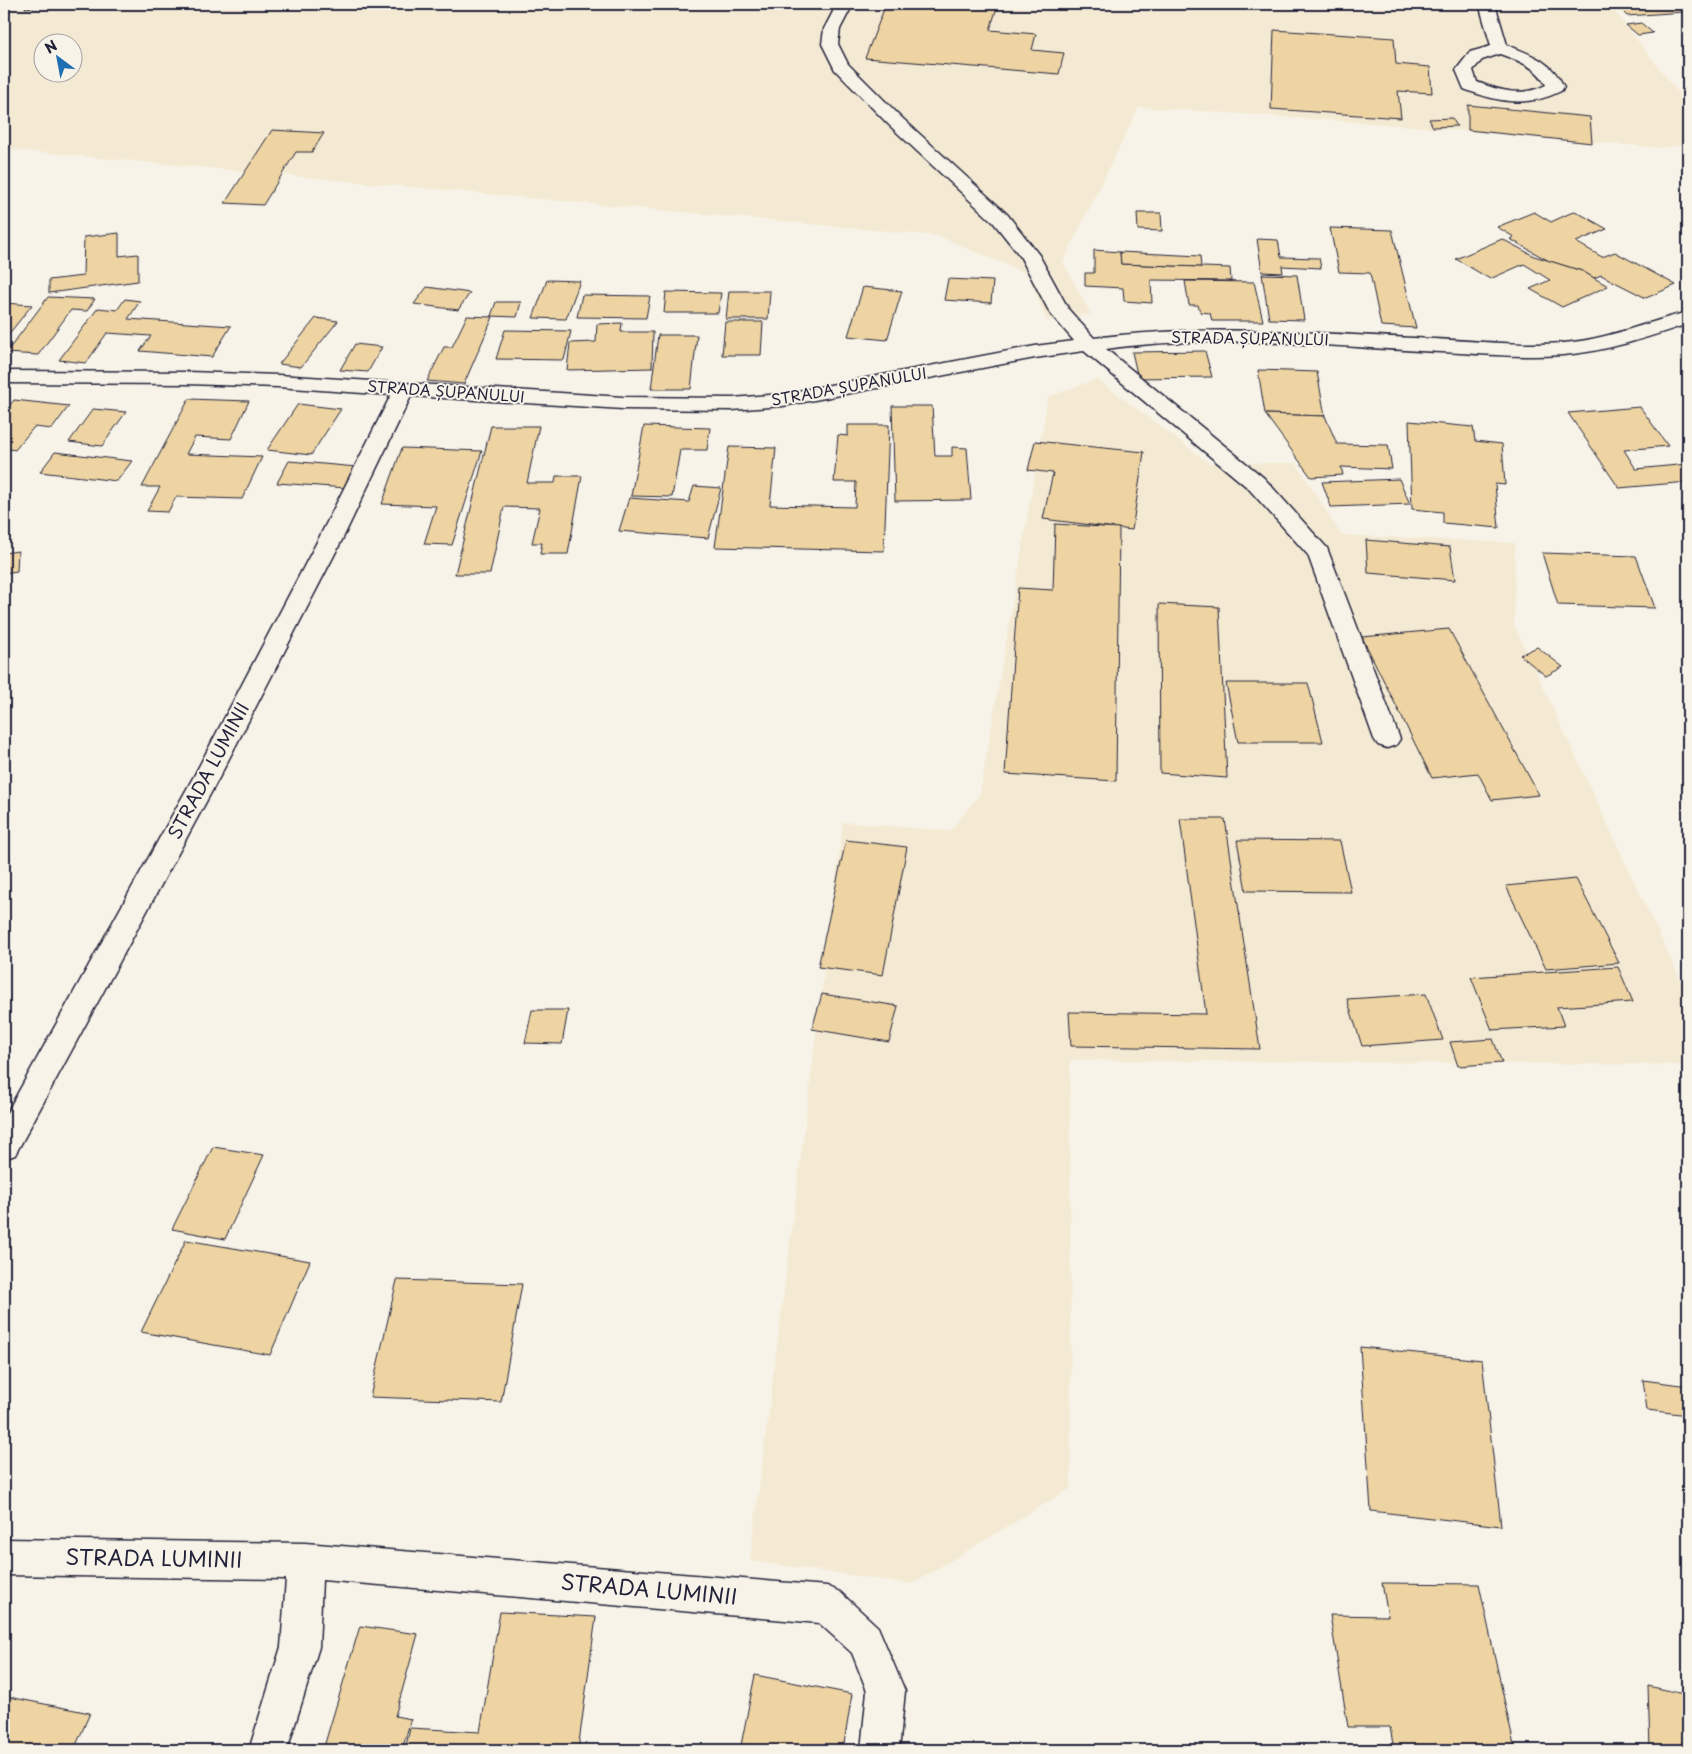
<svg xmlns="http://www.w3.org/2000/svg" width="1692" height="1754" viewBox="0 0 1692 1754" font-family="'Playpen Sans',sans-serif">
  <rect width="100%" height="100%" fill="#f7f3e8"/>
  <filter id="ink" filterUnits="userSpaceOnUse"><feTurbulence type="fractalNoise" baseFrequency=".02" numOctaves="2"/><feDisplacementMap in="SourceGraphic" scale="10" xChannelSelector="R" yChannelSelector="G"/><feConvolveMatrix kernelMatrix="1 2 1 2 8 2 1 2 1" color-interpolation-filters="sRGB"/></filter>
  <g filter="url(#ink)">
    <g fill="#f4ead3" fill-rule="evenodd">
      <path d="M4,4H1609L1688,105V144L1662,148L1399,125L1139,107L1063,262L1091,314L1047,321L1028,274L938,236L4,149ZM42,42H72V72H42Z"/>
      <path d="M1097,379L1209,463H1296L1341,535L1515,543L1514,625L1688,996V1065L1070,1060L1071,1488L912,1584L750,1561L843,822L950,831L980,794L1048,397Z"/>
    </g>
    <g fill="#edd4a2" stroke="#22223b">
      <path d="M27,4H66L25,8Z"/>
      <path d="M886,4H998L990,30L1036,34L1032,50L1064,53L1059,74L865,58Z"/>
      <path d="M1508,4H1602L1603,5Z"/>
      <path d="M1615,4H1676L1684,12L1627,16Z"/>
      <path d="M1641,23L1653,33L1638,35L1626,25Z"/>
      <path d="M1274,30L1394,38L1396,64L1430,67L1432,93L1398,91L1401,118L1271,109Z"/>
      <path d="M1468,105L1590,117L1592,143L1468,130Z"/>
      <path d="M1452,118L1457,126L1433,127L1429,119Z"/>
      <path d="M272,130L324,133L312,152H296L263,205L225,203Z"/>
      <path d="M1575,211L1607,229L1576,242L1602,257L1615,252L1676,285L1646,298L1601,275L1594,278L1582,271L1549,261L1510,239L1514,237L1497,227L1534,212L1551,222Z"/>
      <path d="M1137,213H1161L1162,231L1138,230Z"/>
      <path d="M1330,228L1392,230L1416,328L1381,326L1370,273L1339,272Z"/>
      <path d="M119,233V256L138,254V281L49,293V280L83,276L84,237Z"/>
      <path d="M1257,239L1278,240L1281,257L1319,258L1321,268L1282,266L1283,273L1262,272Z"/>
      <path d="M1502,239L1534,256L1582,271L1608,286L1562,307L1530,289L1550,280L1524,264L1490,279L1456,259Z"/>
      <path d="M1094,250L1120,252L1121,264L1230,268L1231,281L1151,280L1152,303L1124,301L1123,288L1085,286V273H1094Z"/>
      <path d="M1120,252L1200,256L1201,267L1121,264Z"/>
      <path d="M1262,274L1297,275L1304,320L1269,319Z"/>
      <path d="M948,279L993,281L991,303L944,300Z"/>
      <path d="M547,280L580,281L566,319L533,318Z"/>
      <path d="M1185,281L1254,282L1263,321H1212L1210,313L1200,312L1198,305H1189Z"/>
      <path d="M427,287L470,293L458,310L414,304Z"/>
      <path d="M863,287L902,291L887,340L848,336Z"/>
      <path d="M729,291H770L768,319H726Z"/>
      <path d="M666,292L721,293L718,313H664Z"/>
      <path d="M582,295L650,296L646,318L577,317Z"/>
      <path d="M48,297L95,299L87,311L71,310L38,355L6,353Z"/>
      <path d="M125,299L140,301L128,319L231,326L212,357L140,351L151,336L107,333L86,363L59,360L98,308L117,310Z"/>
      <path d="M496,302H521L517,317L491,316Z"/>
      <path d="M4,303L32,305L4,340Z"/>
      <path d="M467,316L493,317L464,384L427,381L444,347H452Z"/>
      <path d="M316,318L338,321L301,367L279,364Z"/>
      <path d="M725,322H763L761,355H722Z"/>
      <path d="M622,323L621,332H653L652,368L567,370L570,343L596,342L597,324Z"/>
      <path d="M505,330L571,331L564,360L496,359Z"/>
      <path d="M658,335H697L691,389H651Z"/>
      <path d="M355,344L382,347L368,372L340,370Z"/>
      <path d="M1205,351L1212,377L1138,378L1132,352Z"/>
      <path d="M1258,370L1317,372L1325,416L1265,414Z"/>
      <path d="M189,399L249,401L231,439L195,437L186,454L262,457L242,499L176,497L168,512L147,511L160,487H142Z"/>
      <path d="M14,400L69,406L52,429L34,427L15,450L4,448V412Z"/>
      <path d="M298,404L341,409L311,455L267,450Z"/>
      <path d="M892,406H932L935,456H952V447L967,448L971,500L895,501Z"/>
      <path d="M1640,407L1668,446L1624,450L1636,469L1688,464V482L1619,488L1568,413Z"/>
      <path d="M93,409L126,412L102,446L69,442Z"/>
      <path d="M1265,414L1325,416L1337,444L1388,445L1392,469L1341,467L1343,475L1311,477Z"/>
      <path d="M1409,421L1473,427L1475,441L1502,444L1505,485L1495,484L1499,528L1443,523V512L1412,509Z"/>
      <path d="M848,425H889L884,551L715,547L729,447L776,448L770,505L855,507L856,482H834L838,435L848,436Z"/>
      <path d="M491,426H539L527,483H555L556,476H582L568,554H540L542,543H532L540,508L504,507L490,574H455Z"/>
      <path d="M644,426L710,428L707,450H680L672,497L631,496Z"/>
      <path d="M1035,441L1144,452L1132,530L1043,519L1053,473L1028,470Z"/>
      <path d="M402,448L482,451L452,545L424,544L436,506L382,504Z"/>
      <path d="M55,452L132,461L117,481L40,472Z"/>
      <path d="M289,461L357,467L346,488L277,483Z"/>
      <path d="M1399,479L1410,504L1331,507L1322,482Z"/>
      <path d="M694,486L721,488L708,538L619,531L629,498L689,502Z"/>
      <path d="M1055,524L1119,528L1116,781L1005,774L1018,588L1053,590Z"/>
      <path d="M1366,540L1450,547L1455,580L1368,573Z"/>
      <path d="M18,551L17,571L4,573V553Z"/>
      <path d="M1542,553L1636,556L1655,608L1558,605Z"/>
      <path d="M1159,604L1219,607L1227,778L1160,773Z"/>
      <path d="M1449,629L1539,795L1492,800L1478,773L1432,778L1362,637Z"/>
      <path d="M1537,647L1563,667L1546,676L1520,655Z"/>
      <path d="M1226,683H1308L1323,742H1238Z"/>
      <path d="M1180,819H1225L1260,1049L1071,1046L1069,1012L1206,1014Z"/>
      <path d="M846,840L907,847L883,975L818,967Z"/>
      <path d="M1237,840L1340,841L1351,892L1246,891Z"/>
      <path d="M1576,879L1619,963L1546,969L1506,886Z"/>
      <path d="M1618,967L1633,1002L1557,1007L1564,1026L1492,1030L1471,977Z"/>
      <path d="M822,994L898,1006L889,1042L812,1029Z"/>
      <path d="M1426,994L1443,1040L1362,1046L1347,999Z"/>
      <path d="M532,1010H568L562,1044L525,1043Z"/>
      <path d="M1493,1039L1502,1063L1458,1066L1450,1042Z"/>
      <path d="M213,1147L264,1155L225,1239L172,1229Z"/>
      <path d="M186,1240L310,1261L270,1355L141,1332Z"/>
      <path d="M397,1280L522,1284L501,1402L370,1397Z"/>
      <path d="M1360,1347L1482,1360L1501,1526L1371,1511Z"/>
      <path d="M1643,1380L1688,1386V1415L1647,1410Z"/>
      <path d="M1382,1583L1479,1584L1515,1750H1394L1390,1727H1348L1330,1615L1388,1616Z"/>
      <path d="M500,1612L596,1617L578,1750H405L410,1728L480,1732Z"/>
      <path d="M360,1626L418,1634L395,1716L411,1719L402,1750H323Z"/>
      <path d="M755,1675L852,1694L843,1750H740Z"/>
      <path d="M1648,1686L1688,1695V1750H1650Z"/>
      <path d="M4,1696L90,1713L74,1750H4Z"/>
    </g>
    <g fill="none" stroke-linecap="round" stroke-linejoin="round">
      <defs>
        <g id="minor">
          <path d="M837,4H853L840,29L838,44L848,64L901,117L1007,214L1039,255L1069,310L1094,338C1206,323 1321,334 1434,339C1477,341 1521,346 1563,343C1606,340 1647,322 1688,312V324C1648,337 1606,352 1563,355C1524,358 1482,354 1442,352C1331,347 1217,333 1106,349L1264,478L1327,548L1400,739L1396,745L1387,748L1378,745L1374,739L1308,555L1248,488L1084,351L1035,358L783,406L732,410L623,409L411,396L343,538L220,776L15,1155L4,1159V1118L194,776L319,538L391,395L278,387L188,384L4,383V371L188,372L278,375L623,397L732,398L783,394L1035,346L1074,341L1050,313L1020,256L993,222L889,125L835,70L822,44L824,29Z"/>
          <path d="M1479,4H1495L1507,45C1531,54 1553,62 1564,87L1561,91C1528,108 1497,102 1464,89L1456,70L1470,52L1491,46ZM1500,54C1517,60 1538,67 1546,85C1523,97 1500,91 1477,82L1473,70L1482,60Z"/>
          <path d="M4,1539L305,1543L827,1586L840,1592L878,1627L905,1691L899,1750H861L867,1691L852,1653L819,1623L322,1580L319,1647L287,1750H249L281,1647L286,1579L4,1575Z"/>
        </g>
      </defs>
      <use href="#minor" stroke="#22223b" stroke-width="3"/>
      <use href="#minor" fill="#f7f3e8" fill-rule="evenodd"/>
    </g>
  </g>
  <g text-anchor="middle" stroke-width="4" stroke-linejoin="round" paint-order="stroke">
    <g font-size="15" fill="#22223b" stroke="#f7f3e8">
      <text transform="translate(1250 339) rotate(1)" y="5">STRADA ȘUPANULUI</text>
      <text transform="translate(849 387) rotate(-10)" y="5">STRADA ȘUPANULUI</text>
      <text transform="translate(446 392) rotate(4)" y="5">STRADA ȘUPANULUI</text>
    </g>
    <g font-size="18" fill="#22223b" stroke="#f7f3e8">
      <text transform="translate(209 771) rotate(-62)" y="6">STRADA LUMINII</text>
    </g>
    <g font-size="21" fill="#22223b" stroke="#f7f3e8">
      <text transform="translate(154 1559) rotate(1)" y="7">STRADA LUMINII</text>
      <text transform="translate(649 1590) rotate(5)" y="7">STRADA LUMINII</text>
    </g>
  </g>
  <rect width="1692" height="1754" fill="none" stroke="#f7f3e8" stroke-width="20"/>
  <rect x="10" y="10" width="1672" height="1734" fill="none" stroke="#22223b" stroke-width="2" filter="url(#ink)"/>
  <g transform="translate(58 58) rotate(328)"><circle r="24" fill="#f7f3e8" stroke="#a29fa3"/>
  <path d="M0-4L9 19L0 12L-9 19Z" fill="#1f6fb2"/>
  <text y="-8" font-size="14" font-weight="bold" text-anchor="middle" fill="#22223b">N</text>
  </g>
</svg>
